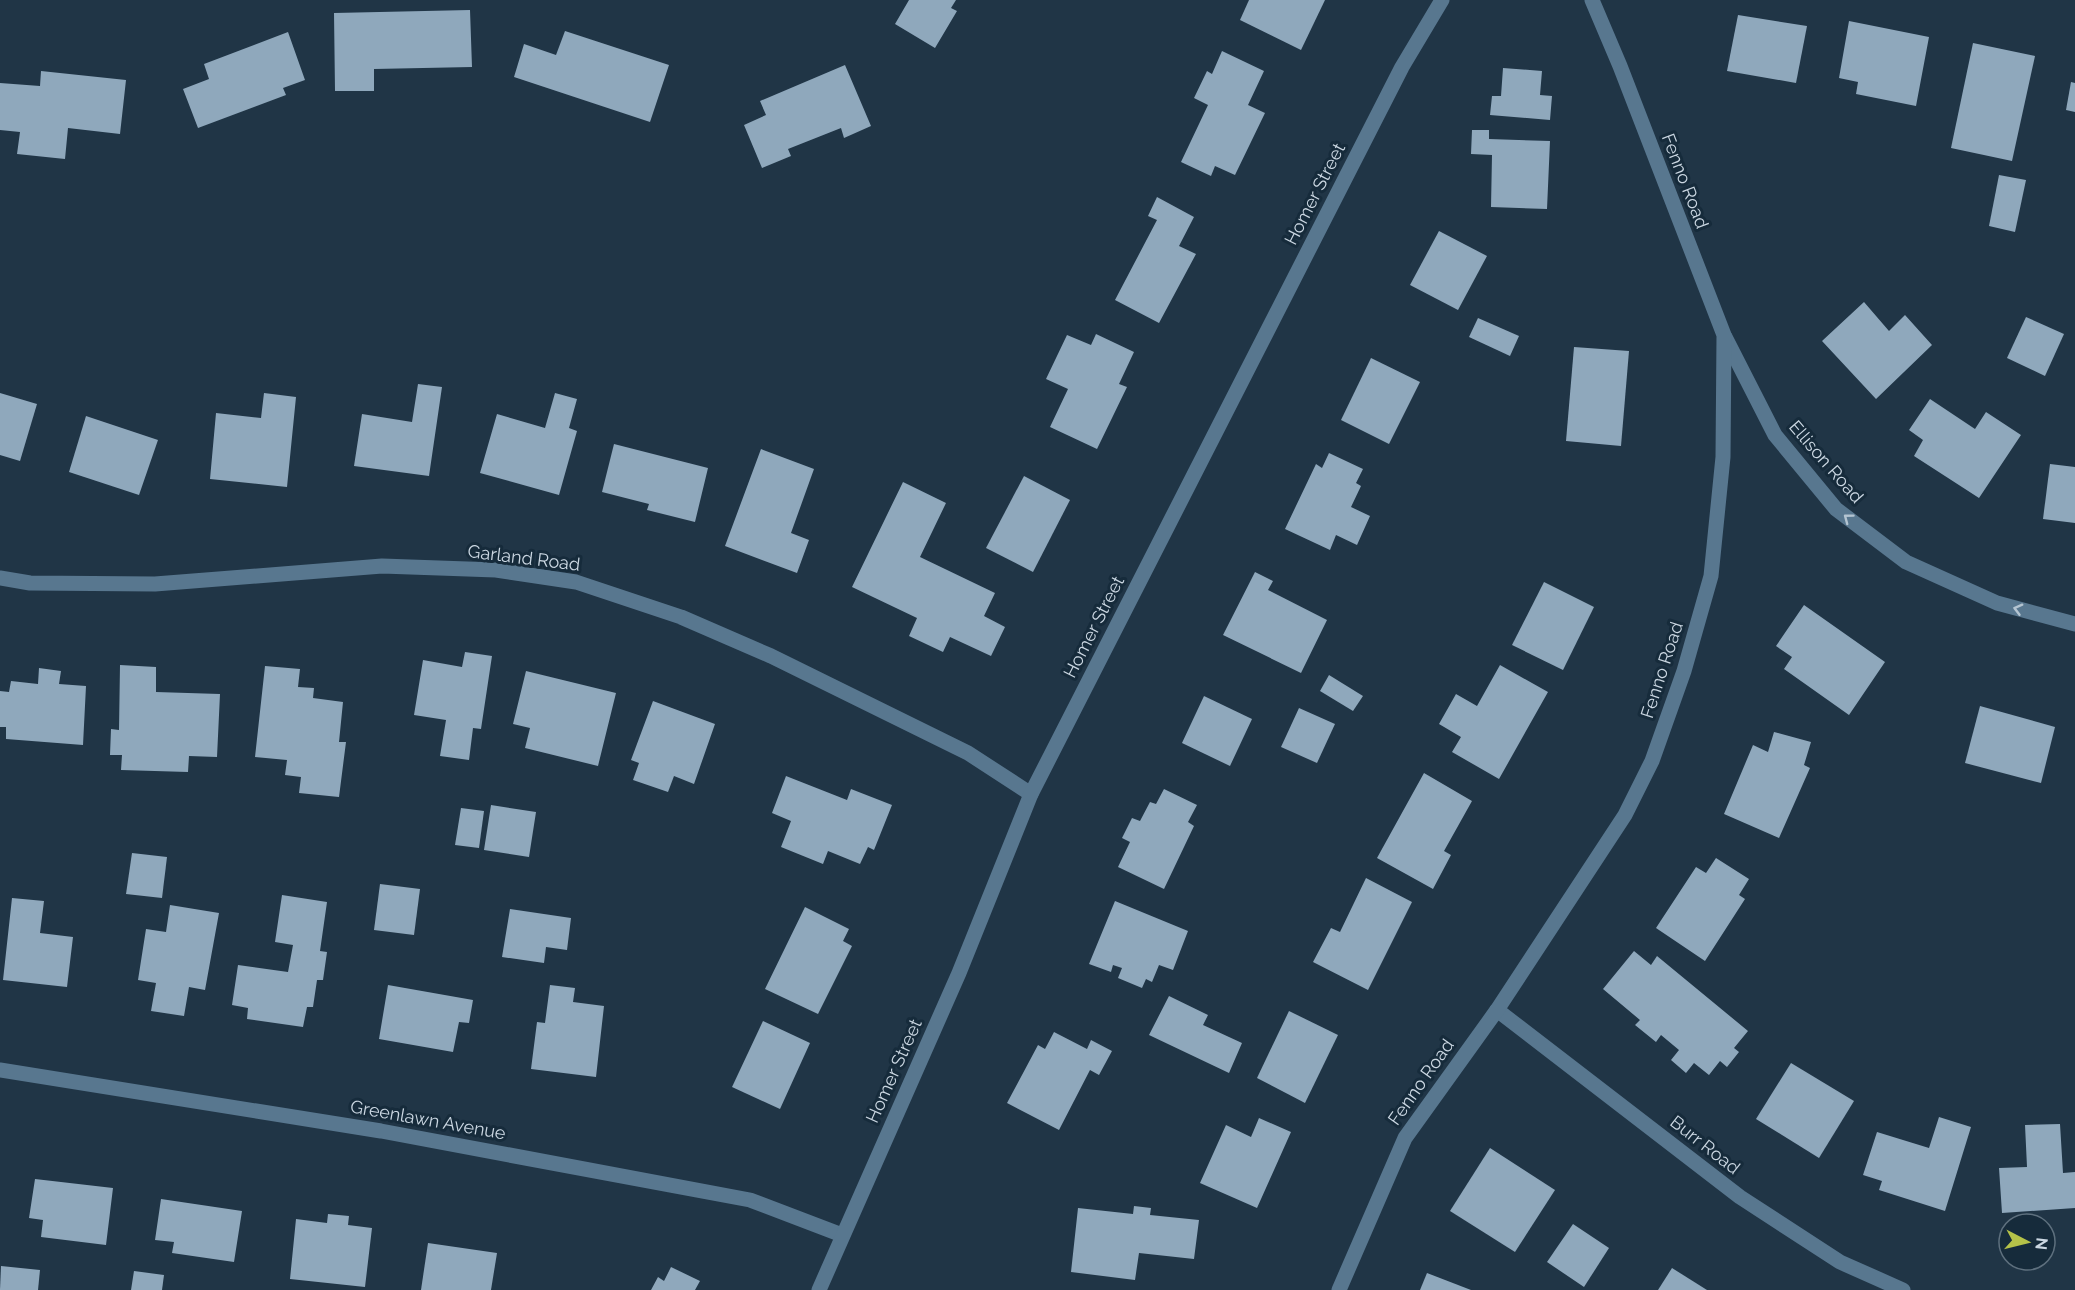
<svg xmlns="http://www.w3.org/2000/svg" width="2075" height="1290" viewBox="0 0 2075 1290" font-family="Raleway,sans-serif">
  <rect width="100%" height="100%" fill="#203546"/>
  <g fill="#8fa8bc">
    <path d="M909,0H956L951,8L957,11L935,48L895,24Z"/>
    <path d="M1249,0H1325L1301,50L1240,20Z"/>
    <path d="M470,10L472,67L374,69V91H335L334,13Z"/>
    <path d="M1738,15L1807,26L1796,83L1727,71Z"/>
    <path d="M1849,21L1929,37L1916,106L1856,94L1858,82L1839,78Z"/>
    <path d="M565,31L669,65L650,122L514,77L524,44L556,55Z"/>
    <path d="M288,32L305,80L283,88L286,95L198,128L183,89L209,79L204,64Z"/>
    <path d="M1973,43L2035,56L2012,161L1951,148Z"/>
    <path d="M1222,51L1264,71L1248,105L1265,113L1235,175L1215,166L1211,176L1181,162L1208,105L1194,98L1207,71L1212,74Z"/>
    <path d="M845,65L871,126L844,138L841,128L788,149L791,156L762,168L744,125L766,115L760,101Z"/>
    <path d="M1503,68L1542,71L1540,95L1552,96L1550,120L1490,115L1492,96H1501Z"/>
    <path d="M41,71L126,80L120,134L68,128L65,159L17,154L20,132L0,130V83L40,86Z"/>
    <path d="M2071,82L2075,83V112L2066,110Z"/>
    <path d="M1472,130H1489V139L1550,141L1547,209L1491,207L1492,155L1471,154Z"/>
    <path d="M1999,175L2026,180L2015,232L1989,226Z"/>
    <path d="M1157,197L1194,217L1179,246L1196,254L1159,323L1115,300L1157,220L1148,216Z"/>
    <path d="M1439,231L1487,256L1458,310L1410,285Z"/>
    <path d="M1864,302L1889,331L1905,315L1932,345L1876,399L1822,341Z"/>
    <path d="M2026,317L2064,334L2045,376L2007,358Z"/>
    <path d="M1478,318L1519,336L1510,356L1469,337Z"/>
    <path d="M1096,334L1134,352L1119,384L1127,387L1097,449L1050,427L1068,389L1046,379L1067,335L1091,345Z"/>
    <path d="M1574,347L1629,351L1621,446L1566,441Z"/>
    <path d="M1371,358L1420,382L1389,444L1341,420Z"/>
    <path d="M418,384L442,387L429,476L354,466L362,414L412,422Z"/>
    <path d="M0,393L37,404L20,461L0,455Z"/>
    <path d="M264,393L296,397L287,487L210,479L216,413L261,418Z"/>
    <path d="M555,393L577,399L569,428L577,431L559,495L480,473L497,414L545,428Z"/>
    <path d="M1930,399L1975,429L1986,412L2021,435L1979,498L1914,456L1923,440L1909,430Z"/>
    <path d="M86,416L158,440L139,495L69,472Z"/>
    <path d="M614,444L708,468L695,522L647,510L649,504L602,492Z"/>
    <path d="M761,449L814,469L791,533L809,540L797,573L725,546Z"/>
    <path d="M1329,453L1363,469L1356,483L1361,486L1351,507L1370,516L1357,545L1336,535L1330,550L1285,529L1316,464L1322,468Z"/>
    <path d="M2050,464L2075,467V523L2043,519Z"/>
    <path d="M1024,476L1070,500L1033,572L986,548Z"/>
    <path d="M903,482L946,503L920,557L995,593L984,616L1005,627L991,656L950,637L943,652L909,636L917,618L852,587Z"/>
    <path d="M1255,572L1273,581L1268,590L1327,620L1301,673L1223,635Z"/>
    <path d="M1544,582L1594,607L1563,670L1512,645Z"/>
    <path d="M1804,605L1885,662L1849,715L1784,669L1792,657L1776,646Z"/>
    <path d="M465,652L492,656L481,729L473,728L469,760L440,756L446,720L414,715L423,660L462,667Z"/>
    <path d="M120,665L156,667V692L220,694L217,757L189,756L188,772L121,770L122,755H110L111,729L119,730Z"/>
    <path d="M1500,665L1548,692L1499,779L1452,752L1461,737L1439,724L1456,694L1477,706Z"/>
    <path d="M265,666L300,669L298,687L314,688L313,698L343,702L339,742H346L339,797L299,793L301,777L285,775L287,760L255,757Z"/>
    <path d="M39,668L61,671L59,684L86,686L83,745L6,739V727H0V691L9,692L11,681L38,684Z"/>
    <path d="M526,671L616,693L598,766L525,748L530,728L513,724Z"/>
    <path d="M1329,675L1363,696L1353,711L1320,691Z"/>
    <path d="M1204,696L1252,719L1230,766L1182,743Z"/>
    <path d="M653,701L715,724L694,784L674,776L668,792L633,780L639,763L631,760Z"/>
    <path d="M1980,706L2055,727L2041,783L1965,763Z"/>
    <path d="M1299,708L1335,724L1317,763L1281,747Z"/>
    <path d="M1774,732L1811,742L1804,765L1810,768L1779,838L1724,814L1753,745L1768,752Z"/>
    <path d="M1424,773L1472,801L1444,851L1451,855L1433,889L1377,858Z"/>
    <path d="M786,776L847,800L851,789L892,805L874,850L868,847L860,864L828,851L823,864L781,847L791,821L772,813Z"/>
    <path d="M1164,789L1197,805L1188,822L1194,826L1164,889L1118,867L1130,842L1122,838L1132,818L1140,821L1150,802L1156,804Z"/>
    <path d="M491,805L536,812L529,857L484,850Z"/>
    <path d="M461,808L484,811L479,848L455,845Z"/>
    <path d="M132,853L167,857L162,898L126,894Z"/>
    <path d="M1716,858L1749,879L1739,895L1745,899L1705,961L1656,928L1696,867L1706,873Z"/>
    <path d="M1366,878L1412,902L1368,990L1313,962L1331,928L1340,932Z"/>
    <path d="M380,884L420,889L414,935L374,930Z"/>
    <path d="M282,895L327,902L320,951L327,952L323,980H317L313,1007H307L303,1027L247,1019L248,1008L232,1005L238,965L288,972L293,945L275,942Z"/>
    <path d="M12,898L44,901L40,933L73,937L67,987L3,980Z"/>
    <path d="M1115,901L1188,931L1173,970L1159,965L1152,982L1146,979L1142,988L1118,978L1122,968L1113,965L1111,972L1089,964Z"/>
    <path d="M170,905L219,913L205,990L189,987L184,1016L151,1011L156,983L138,980L146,929L166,932Z"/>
    <path d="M805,907L849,929L843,941L852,946L818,1014L765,989Z"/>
    <path d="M510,909L571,918L567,950L546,947L544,963L502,957Z"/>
    <path d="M1634,951L1651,965L1657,956L1748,1031L1734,1048L1739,1052L1727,1067L1720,1061L1709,1075L1694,1063L1686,1073L1671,1060L1679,1050L1661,1035L1656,1042L1635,1025L1640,1020L1603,989Z"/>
    <path d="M388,985L473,1000L469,1023L459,1022L453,1052L379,1039Z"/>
    <path d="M550,985L575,988L573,1002L604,1006L596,1077L531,1069L537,1022L545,1023Z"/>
    <path d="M1169,996L1208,1015L1203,1025L1242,1043L1229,1073L1149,1035Z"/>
    <path d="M1289,1011L1338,1035L1305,1103L1257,1078Z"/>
    <path d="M763,1021L810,1043L780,1109L732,1087Z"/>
    <path d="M1054,1032L1087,1049L1091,1040L1112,1051L1099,1075L1090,1070L1059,1130L1007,1103L1038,1045L1045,1049Z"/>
    <path d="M1791,1063L1854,1101L1819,1158L1756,1119Z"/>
    <path d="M1939,1117L1971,1127L1945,1211L1879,1190L1882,1181L1863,1175L1877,1132L1929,1148Z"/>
    <path d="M1259,1118L1291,1132L1257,1208L1200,1183L1226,1125L1251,1137Z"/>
    <path d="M2060,1124L2063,1173L2075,1172V1208L2002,1213L1999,1168L2027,1167L2025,1125Z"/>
    <path d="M1490,1148L1555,1190L1515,1252L1450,1211Z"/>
    <path d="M35,1179L113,1188L106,1245L41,1237L43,1220L29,1218Z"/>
    <path d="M161,1199L242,1211L234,1262L172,1253L174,1242L155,1240Z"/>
    <path d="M1134,1206L1151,1208L1150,1215L1199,1220L1194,1259L1139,1253L1135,1280L1071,1272L1078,1208L1133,1214Z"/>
    <path d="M328,1214L349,1216L348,1225L372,1228L365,1287L290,1279L296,1219L327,1223Z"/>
    <path d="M1573,1224L1609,1248L1584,1287L1547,1262Z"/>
    <path d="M428,1243L497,1253L491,1290H421Z"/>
    <path d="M1,1266L40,1270L38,1290H0Z"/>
    <path d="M671,1267L700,1281L695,1290H651L658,1277L664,1281Z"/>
    <path d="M1672,1268L1707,1290H1658Z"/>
    <path d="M134,1271L164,1275L162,1290H131Z"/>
    <path d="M1427,1273L1471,1290H1420Z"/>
  </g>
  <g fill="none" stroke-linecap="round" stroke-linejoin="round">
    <g stroke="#58778f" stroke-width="15">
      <path d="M1725,337L1775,435L1836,509L1906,562L1997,603L2075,624"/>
      <path d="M0,578L30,583L155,584L382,566L496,570L576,582L681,617L771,656L968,753L1031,794"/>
      <path d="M1497,1010L1740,1197L1840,1262L1903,1290"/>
      <path d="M0,1070L381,1131L750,1200L842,1235"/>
      <path d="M819,1290L959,973L1031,794L1402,67L1442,0"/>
      <path d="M1339,1290L1405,1138L1497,1010L1625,815L1652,761L1684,671L1711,576L1723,457L1724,335L1620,66L1592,0"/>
    </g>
  </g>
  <defs><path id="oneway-chevron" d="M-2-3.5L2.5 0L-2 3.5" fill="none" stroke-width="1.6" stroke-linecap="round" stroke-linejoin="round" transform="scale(1.5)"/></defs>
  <g stroke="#b4c4d1">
    <use href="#oneway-chevron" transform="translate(1848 518) rotate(-143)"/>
    <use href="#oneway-chevron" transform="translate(2018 609) rotate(-165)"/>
  </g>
  <g text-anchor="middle" stroke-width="6" stroke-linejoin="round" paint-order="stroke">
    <g font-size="18" fill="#cbd7e2" stroke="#162b3b">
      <text transform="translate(1685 181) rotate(69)" y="6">Fenno Road</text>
      <text transform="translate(1315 194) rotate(-63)" y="6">Homer Street</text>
      <text transform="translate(1826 462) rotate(49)" y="6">Ellison Road</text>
      <text transform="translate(524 558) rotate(7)" y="6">Garland Road</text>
      <text transform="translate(1094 627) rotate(-63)" y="6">Homer Street</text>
      <text transform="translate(1662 670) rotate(-72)" y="6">Fenno Road</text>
      <text transform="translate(894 1071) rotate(-66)" y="6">Homer Street</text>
      <text transform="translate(1421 1082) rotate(-55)" y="6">Fenno Road</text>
      <text transform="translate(428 1120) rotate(10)" y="6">Greenlawn Avenue</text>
      <text transform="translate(1705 1145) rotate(38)" y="6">Burr Road</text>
    </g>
  </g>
  <g transform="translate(2027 1242) rotate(97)"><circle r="28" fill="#162b3b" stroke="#5e707e" stroke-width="1.5"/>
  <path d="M0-4.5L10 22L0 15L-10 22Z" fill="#b5c249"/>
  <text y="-9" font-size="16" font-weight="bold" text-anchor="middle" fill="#cbd7e2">N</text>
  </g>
</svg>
